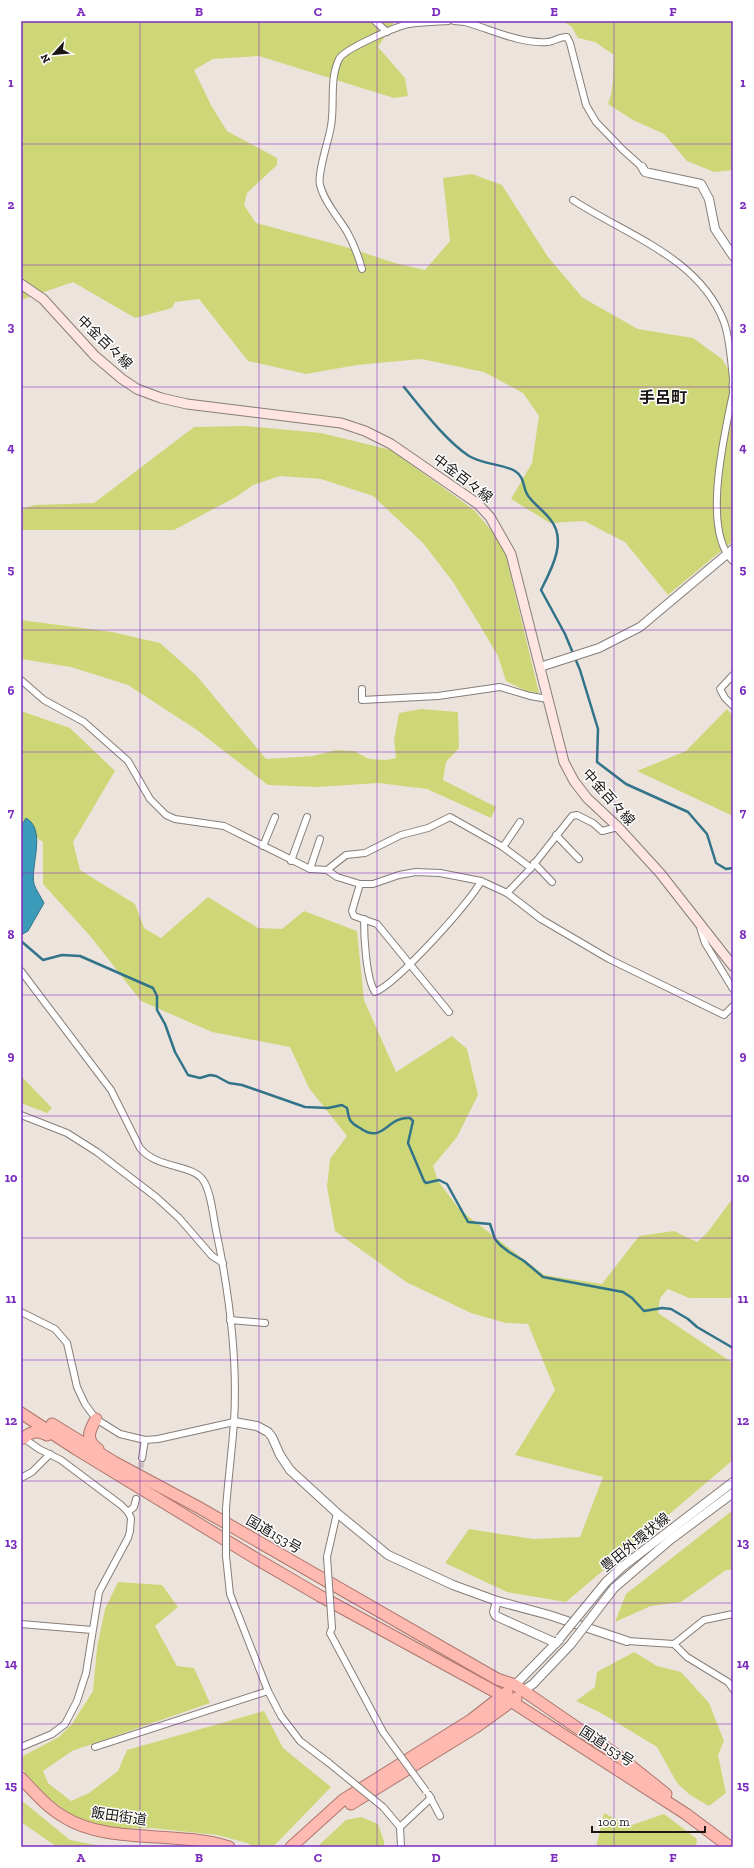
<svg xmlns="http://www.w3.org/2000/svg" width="754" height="1868" viewBox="0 0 754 1868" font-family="'Zilla Slab','Noto Sans JP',serif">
  <rect width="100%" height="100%" fill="#ede3dd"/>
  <g fill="#ced778">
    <path d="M21,21H395L378,47L405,78L408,96L394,98L259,56L213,59L194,70L212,107L227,131L277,158V165L247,193L244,205L256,223L346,247L395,263L425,270L450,241L443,178L472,174L502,185L548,257L583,298L638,329L693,338L722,359L733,377V541L668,595L625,542L584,521L550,523L511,499L532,463L539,416L523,393L484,372L421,359L357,365L306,374L248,361L199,299L175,302L172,308L135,318L73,282L21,300Z"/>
    <path d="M563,21H733V170L714,172L687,161L664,134L633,120L608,104C615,86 612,74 614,55L595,42L578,38L572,27Z"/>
    <path d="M245,426L321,433L391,450L474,510L496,536L506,556L539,693L526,691L506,681L498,656L478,622L453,582L423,543L373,496L321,479L280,476L253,485L236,497L174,530H21V509L35,505L94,503L194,427Z"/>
    <path d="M21,620L112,632L160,643L196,675L266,759L313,756L336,750L354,751L369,759L386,760L396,758L394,740L399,713L421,709L458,712L459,748L446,762L443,780L496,807L491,818L427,789L378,783L318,787L268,785L197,730L128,685L71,667L21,659Z"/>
    <path d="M727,709L733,716V816L637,771L686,751Z"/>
    <path d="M21,711L70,728L115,771L73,842L80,870L135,904L144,928L161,938L208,897L258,928L282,929L304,911L357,931L364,1000L396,1072L452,1036L467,1049L478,1095L457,1137L433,1166L438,1181L460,1210L544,1275L602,1284L639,1236L674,1231L697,1242L707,1233L733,1198V1298H689L668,1289L660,1298L658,1313L733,1363V1460L566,1602L507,1592L445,1563L469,1529L533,1539L580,1537L603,1477L515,1455L555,1390L528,1324L506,1323L471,1313L406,1282L335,1231L327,1187L330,1159L347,1136L309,1088L290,1047L212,1032L141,1001L91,937L43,884V842L21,827Z"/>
    <path d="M21,1076L52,1108L47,1113L21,1103Z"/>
    <path d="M733,1510V1570H726L681,1602L651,1606L615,1622L626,1594Z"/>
    <path d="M118,1582L162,1585L178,1607L155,1626L177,1666L194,1668L210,1703L72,1751L43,1771L48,1783L71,1801L89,1793L118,1771L127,1750L264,1711L283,1748L331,1787L273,1847H253L247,1843L217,1835L151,1828L107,1829L76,1819L43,1793L21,1768V1757L59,1737L72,1724L93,1691L97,1648L105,1609Z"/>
    <path d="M634,1652L657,1666L681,1672L709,1703L724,1741L718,1755L726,1793L709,1806L690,1795L677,1783L657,1747L601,1713L576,1701L595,1687L597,1672Z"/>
    <path d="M21,1800L70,1840L106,1847H57L21,1822Z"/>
    <path d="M604,1813L629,1826L664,1814L697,1839L696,1847H596Z"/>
    <path d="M361,1817L378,1824L384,1841V1847H317L346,1820Z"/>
  </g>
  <path fill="#3b9bb9" stroke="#317388" d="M26,818C47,830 30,866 34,884C36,890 41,897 44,903L28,931L21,935V826Z"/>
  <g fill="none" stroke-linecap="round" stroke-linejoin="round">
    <g stroke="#317388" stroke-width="2.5">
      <path d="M404,387C422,409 446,441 469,456C484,465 500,463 515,471C526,478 522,489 529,497C535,505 544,511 550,519C568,540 551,570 541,590L565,634L580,670L598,729L597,762L626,784L688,812L707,834L716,863L726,869L733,868"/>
      <path d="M21,941L43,960L62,955L80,956L153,988L157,996V1010L165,1024L175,1052L188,1075L200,1078L210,1075L216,1076L229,1083L242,1085L305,1107L328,1108L342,1105L347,1108C348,1112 348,1116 350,1120C352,1123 356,1126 360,1128C383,1145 387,1116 410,1118L413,1121L408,1143L424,1181L426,1183L439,1180L447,1184L468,1222L490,1224L495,1239L500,1245L509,1252L524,1261L543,1277L623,1292L632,1298L644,1311L662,1308L671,1309L688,1319L697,1327L733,1348"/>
    </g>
    <path stroke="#cdc4bf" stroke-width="6" stroke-dasharray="6 3" stroke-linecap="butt" d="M139,1477L142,1458"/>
    <defs>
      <g id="minor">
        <path d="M375,21L387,32"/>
        <path d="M454,21L465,22C490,29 520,44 547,42C554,42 560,36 567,37L570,43L586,105L596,122L623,150L642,167"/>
        <path d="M573,200C626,235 699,257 724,322C730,339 731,361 733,379C733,383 732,387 733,391"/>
        <path d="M362,269C358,255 353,242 346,230C337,216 324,201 320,185C317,173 329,140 331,126C335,104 329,80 339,59C344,49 397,26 409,24C422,22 435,22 448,21"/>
        <path d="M733,393C725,432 701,531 733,561"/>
        <path d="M733,675L720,689L725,698L733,706"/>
        <path d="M21,680L44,700L84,722L128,761L150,799L166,815L175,819L224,826L310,869L327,870L337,877L360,884H373L399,875L416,872L440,873L481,881L507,893L541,919L609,959L724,1015L733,1006"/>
        <path d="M362,689V700L438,696L500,687L530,696L548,699"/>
        <path d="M556,835L579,859"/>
        <path d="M263,846L275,817"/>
        <path d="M503,847L520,822"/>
        <path d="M291,861L307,817"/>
        <path d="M534,863L552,882"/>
        <path d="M310,869L320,839"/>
        <path d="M327,870L346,855L365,853L401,835L428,828L450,817L503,847L531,868"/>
        <path d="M360,884L352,911L354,916L377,924L449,1012"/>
        <path d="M507,893L531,868L572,816L577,815L593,823L602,831L618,827"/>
        <path d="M364,919C364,936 366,979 375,992C395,985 471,902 481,881"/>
        <path d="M700,927L705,943L733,989"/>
        <path d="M21,971L111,1090L140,1148C157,1169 192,1164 203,1180C211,1191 213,1216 216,1230C229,1292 238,1358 234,1422C232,1451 228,1480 226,1509"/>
        <path d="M21,1115L67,1133L97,1152L156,1197L179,1218L212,1256L223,1263"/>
        <path d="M21,1312L55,1329L67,1343L77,1387L85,1404L96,1419L120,1434L145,1440L158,1439L234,1422"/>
        <path d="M230,1320L265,1323"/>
        <path d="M142,1458L145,1440"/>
        <path d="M21,1478L32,1472L50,1454"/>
        <path d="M128,1512L134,1507L136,1499"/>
        <path d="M226,1556L230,1594L268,1691L281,1716L300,1741L329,1763"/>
        <path d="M327,1557L337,1513"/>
        <path d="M21,1624L92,1630"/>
        <path d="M332,1628L330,1633L383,1732"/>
        <path d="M627,1641L674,1644L704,1620L733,1614"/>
        <path d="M674,1644L687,1657L728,1682L733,1689"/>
        <path d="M21,1747L52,1734L65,1724L77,1701L86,1673L99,1592L128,1538L130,1531L131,1518L128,1512L121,1505L61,1460L39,1449L22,1437"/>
        <path d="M95,1747L268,1691"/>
        <path d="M429,1795L440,1816"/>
        <path d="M383,1807L400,1827L401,1847"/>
        <path d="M400,1827L431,1798"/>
      </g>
      <g id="tertiary">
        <path d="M642,167L645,172L649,173L701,184L709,199L715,229L733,256"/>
        <path d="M540,667L599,648L640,627L733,549"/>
        <path d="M234,1422L257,1426L268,1432L272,1437L280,1455L290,1470L337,1513L388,1555L453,1585L497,1601L549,1615L627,1641"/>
        <path d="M606,1582L622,1567L733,1482"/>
        <path d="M614,1588L670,1540L733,1493"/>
        <path d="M497,1601L494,1612L496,1616L556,1643"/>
        <path d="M515,1685L559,1640"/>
        <path d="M524,1690L533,1684L571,1644"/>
      </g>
      <path id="secondary" d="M21,284L43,299L95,356L122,379L137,389L161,398L187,404L341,423L365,431L391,444L478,504L490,517L511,554L564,762L574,781L587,798L618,827L660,873L733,966"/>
      <g id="trunk">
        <path d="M21,1413L76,1449L255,1558L320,1596L503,1696L686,1814L730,1847"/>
        <path d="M96,1419C89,1431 85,1440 98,1449"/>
        <path d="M52,1424L114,1462L198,1507L497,1679L515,1685L621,1758L666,1794"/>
        <path d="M24,1438C31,1431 38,1430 47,1435"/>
        <path d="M21,1778C34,1792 47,1807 64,1817C108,1845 177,1830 229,1847"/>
        <path d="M351,1804L476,1727L516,1698"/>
        <path d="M291,1847L343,1800L471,1720L507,1692"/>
      </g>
    </defs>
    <use href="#minor" stroke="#867e78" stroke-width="8"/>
    <use href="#tertiary" stroke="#867e78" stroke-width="10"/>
    <use href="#secondary" stroke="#867e78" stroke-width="11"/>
    <use href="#trunk" stroke="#ad766c" stroke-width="13"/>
    <use href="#minor" stroke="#fff" stroke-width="6"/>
    <use href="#tertiary" stroke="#fff" stroke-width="8"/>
    <use href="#secondary" stroke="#fee5e1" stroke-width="9"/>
    <use href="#trunk" stroke="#febab0" stroke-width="11"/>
    <defs>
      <g id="minor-bridge">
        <path d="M226,1556V1509"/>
        <path d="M327,1557L332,1628"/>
        <path d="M383,1732L426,1791"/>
        <path d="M329,1763L383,1807"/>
      </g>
      <g id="tertiary-bridge">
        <path d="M560,1638L606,1582"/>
        <path d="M571,1644L614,1588"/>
      </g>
    </defs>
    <use href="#minor-bridge" stroke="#867e78" stroke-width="8" stroke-linecap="butt"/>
    <use href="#tertiary-bridge" stroke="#867e78" stroke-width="10" stroke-linecap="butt"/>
    <use href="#minor-bridge" stroke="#fff" stroke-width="6"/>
    <use href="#tertiary-bridge" stroke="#fff" stroke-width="8"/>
  </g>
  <path fill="none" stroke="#7b2cbf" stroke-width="1" stroke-opacity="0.55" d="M140,21V1847M259,21V1847M377,21V1847M495,21V1847M614,21V1847M21,144H733M21,265H733M21,387H733M21,508H733M21,630H733M21,752H733M21,873H733M21,995H733M21,1116H733M21,1238H733M21,1360H733M21,1481H733M21,1603H733M21,1724H733"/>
  <g text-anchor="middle" stroke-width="3" stroke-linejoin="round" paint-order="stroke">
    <g font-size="14" fill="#191614" stroke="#fff">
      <text transform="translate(105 342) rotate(44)" y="5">中金百々線</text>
      <text transform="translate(463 478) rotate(37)" y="5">中金百々線</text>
      <text transform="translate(609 797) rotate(48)" y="5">中金百々線</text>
      <text transform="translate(274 1534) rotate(30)" y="5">国道153号</text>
      <text transform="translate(635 1542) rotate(-39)" y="5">豊田外環状線</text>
      <text transform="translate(607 1746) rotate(33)" y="5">国道153号</text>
      <text transform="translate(119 1816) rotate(8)" y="5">飯田街道</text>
    </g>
    <g font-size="16" font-weight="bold" fill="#191614" stroke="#fff">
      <text x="663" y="403">手呂町</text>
    </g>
  </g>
  <rect width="754" height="1868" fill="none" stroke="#ffffff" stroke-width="44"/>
  <g transform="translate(54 54) rotate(243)" stroke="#ffffff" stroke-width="3" paint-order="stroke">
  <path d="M0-3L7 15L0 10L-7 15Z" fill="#191614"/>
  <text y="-6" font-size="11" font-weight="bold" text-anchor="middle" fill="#191614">N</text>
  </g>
  <path d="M592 1826v6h113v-6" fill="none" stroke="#191614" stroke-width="2"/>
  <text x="598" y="1826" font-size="12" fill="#191614" stroke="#ffffff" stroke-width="3" paint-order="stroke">100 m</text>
  <rect x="22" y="22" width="710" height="1824" fill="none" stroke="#7b2cbf" stroke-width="1.5"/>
  <g font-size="13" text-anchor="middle" font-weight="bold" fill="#7b2cbf">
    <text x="81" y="16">A</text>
    <text x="199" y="16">B</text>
    <text x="318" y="16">C</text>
    <text x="436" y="16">D</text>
    <text x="554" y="16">E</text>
    <text x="673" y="16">F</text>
    <text x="11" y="87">1</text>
    <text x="743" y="87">1</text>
    <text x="11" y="209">2</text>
    <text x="743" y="209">2</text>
    <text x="11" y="331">3</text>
    <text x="743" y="331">3</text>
    <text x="11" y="452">4</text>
    <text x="743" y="452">4</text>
    <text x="11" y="574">5</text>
    <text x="743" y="574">5</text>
    <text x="11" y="695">6</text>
    <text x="743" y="695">6</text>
    <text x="11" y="817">7</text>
    <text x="743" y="817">7</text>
    <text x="11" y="939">8</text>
    <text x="743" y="939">8</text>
    <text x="11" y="1060">9</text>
    <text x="743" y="1060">9</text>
    <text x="11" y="1182">10</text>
    <text x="743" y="1182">10</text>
    <text x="11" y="1303">11</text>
    <text x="743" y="1303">11</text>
    <text x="11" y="1425">12</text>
    <text x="743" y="1425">12</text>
    <text x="11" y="1547">13</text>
    <text x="743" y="1547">13</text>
    <text x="11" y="1668">14</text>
    <text x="743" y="1668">14</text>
    <text x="11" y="1790">15</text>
    <text x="743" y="1790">15</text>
    <text x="81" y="1862">A</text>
    <text x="199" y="1862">B</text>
    <text x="318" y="1862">C</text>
    <text x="436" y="1862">D</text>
    <text x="554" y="1862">E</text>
    <text x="673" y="1862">F</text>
  </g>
</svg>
